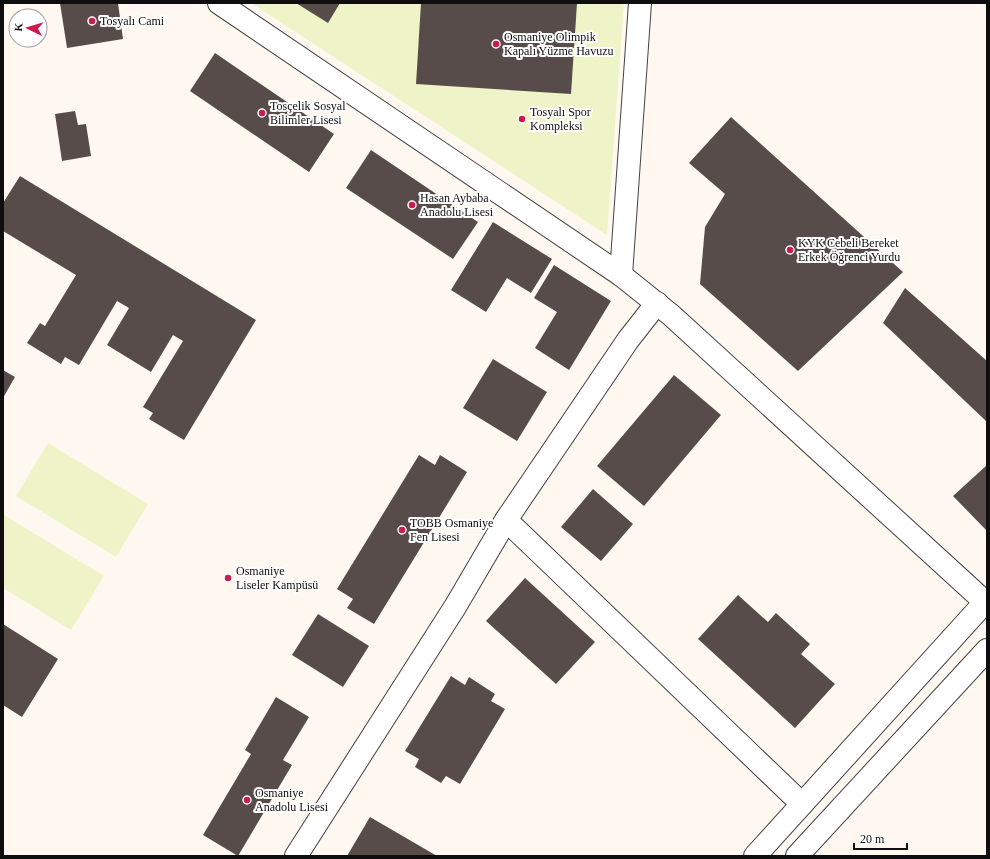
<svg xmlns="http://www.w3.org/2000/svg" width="990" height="859" viewBox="0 0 990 859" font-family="'Times New Roman',serif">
  <rect width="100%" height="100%" fill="#fff8f0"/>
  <g fill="#eff4c8">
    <path d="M251,3H624L607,235Z"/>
    <path d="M48,443L148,504L116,557L16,496Z"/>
    <path d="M4,515L104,576L71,630L3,588Z"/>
  </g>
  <g fill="#584c4a">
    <path d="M60,3H118L123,39L67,48Z"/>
    <path d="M296,3H340L328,23Z"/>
    <path d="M421,3H577L571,94L416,84Z"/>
    <path d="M215,53L334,134L309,172L190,91Z"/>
    <path d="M75,111L78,125L86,124L91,156L62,161L55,114Z"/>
    <path d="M731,117L903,272L798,371L700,284L705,227L725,194L689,163Z"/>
    <path d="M371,150L478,222L453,259L346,188Z"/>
    <path d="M20,176L256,320L184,440L149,419L153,413L143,407L183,341L173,335L151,372L107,345L129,308L117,301L79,365L65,357L61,364L27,343L40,323L45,326L76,275L3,231V203Z"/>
    <path d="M493,222L552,259L531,293L507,278L486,312L451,290Z"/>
    <path d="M554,265L611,301L569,370L535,348L557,312L534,298Z"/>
    <path d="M905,288L987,361V422L883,323Z"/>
    <path d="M493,359L547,392L517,441L463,408Z"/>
    <path d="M3,370L15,377L3,398Z"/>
    <path d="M674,375L721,415L644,506L597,466Z"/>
    <path d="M419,455L435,465L440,455L467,472L374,624L347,608L353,599L337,589Z"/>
    <path d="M987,465V531L953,496Z"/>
    <path d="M593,489L633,524L601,561L561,527Z"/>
    <path d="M525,578L595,642L556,684L486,621Z"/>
    <path d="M738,595L768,622L776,613L810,644L801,654L835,684L795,728L698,639Z"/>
    <path d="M318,614L369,646L343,687L292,655Z"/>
    <path d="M3,624L58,659L22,717L3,705Z"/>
    <path d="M451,676L465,685L469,677L495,694L491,701L505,709L460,784L446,776L441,783L415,767L419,759L405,751Z"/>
    <path d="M276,697L309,717L283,760L292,765L238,856L203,835L251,754L245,750Z"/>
    <path d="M370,817L437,856H347Z"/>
  </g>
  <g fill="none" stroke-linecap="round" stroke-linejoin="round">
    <defs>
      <g id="minor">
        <path d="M219,3L621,275L671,315L985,602"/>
        <path d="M621,275L640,3"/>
        <path d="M506,520L802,804"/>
        <path d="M296,856L455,607L506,520L628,340L657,303"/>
        <path d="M755,856L987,600"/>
        <path d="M797,856L987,650"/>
      </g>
    </defs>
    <use href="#minor" stroke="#414141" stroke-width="24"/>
    <use href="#minor" stroke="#fff" stroke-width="22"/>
  </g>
  <g fill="#cb1a4d" stroke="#fff" stroke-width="1.5">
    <circle cx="92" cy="21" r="4"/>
    <circle cx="496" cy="44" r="4"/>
    <circle cx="262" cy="113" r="4"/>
    <circle cx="522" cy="119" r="4"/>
    <circle cx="412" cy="205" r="4"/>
    <circle cx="790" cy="250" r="4"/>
    <circle cx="402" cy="530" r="4"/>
    <circle cx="228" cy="578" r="4"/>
    <circle cx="247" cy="800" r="4"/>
  </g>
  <g text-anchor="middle" stroke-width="4" stroke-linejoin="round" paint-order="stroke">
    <g font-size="12" fill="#0e0e0e" stroke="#fff" text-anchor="start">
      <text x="100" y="25">Tosyalı Cami</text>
      <text x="504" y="41">Osmaniye Olimpik<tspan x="504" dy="14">Kapalı Yüzme Havuzu</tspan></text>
      <text x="270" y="110">Tosçelik Sosyal<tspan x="270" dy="14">Bilimler Lisesi</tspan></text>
      <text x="530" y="116">Tosyalı Spor<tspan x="530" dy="14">Kompleksi</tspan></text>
      <text x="420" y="202">Hasan Aybaba<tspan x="420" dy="14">Anadolu Lisesi</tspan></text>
      <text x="798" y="247">KYK Cebeli Bereket<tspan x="798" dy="14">Erkek Öğrenci Yurdu</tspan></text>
      <text x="410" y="527">TOBB Osmaniye<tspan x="410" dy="14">Fen Lisesi</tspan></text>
      <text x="236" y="575">Osmaniye<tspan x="236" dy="14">Liseler Kampüsü</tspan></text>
      <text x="255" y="797">Osmaniye<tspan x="255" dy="14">Anadolu Lisesi</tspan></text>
    </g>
  </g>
  <rect width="990" height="859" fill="none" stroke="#0e0e0e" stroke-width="8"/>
  <g transform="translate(28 28) rotate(275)"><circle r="19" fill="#ffffff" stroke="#9f9f9f"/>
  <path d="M0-3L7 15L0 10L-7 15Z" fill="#cb1a4d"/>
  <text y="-6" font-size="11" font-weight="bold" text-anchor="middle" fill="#0e0e0e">K</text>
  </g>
  <path d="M854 843v6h53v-6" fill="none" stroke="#0e0e0e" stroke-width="2"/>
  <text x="860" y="843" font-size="12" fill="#0e0e0e" stroke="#ffffff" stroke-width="3" paint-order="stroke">20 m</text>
</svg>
